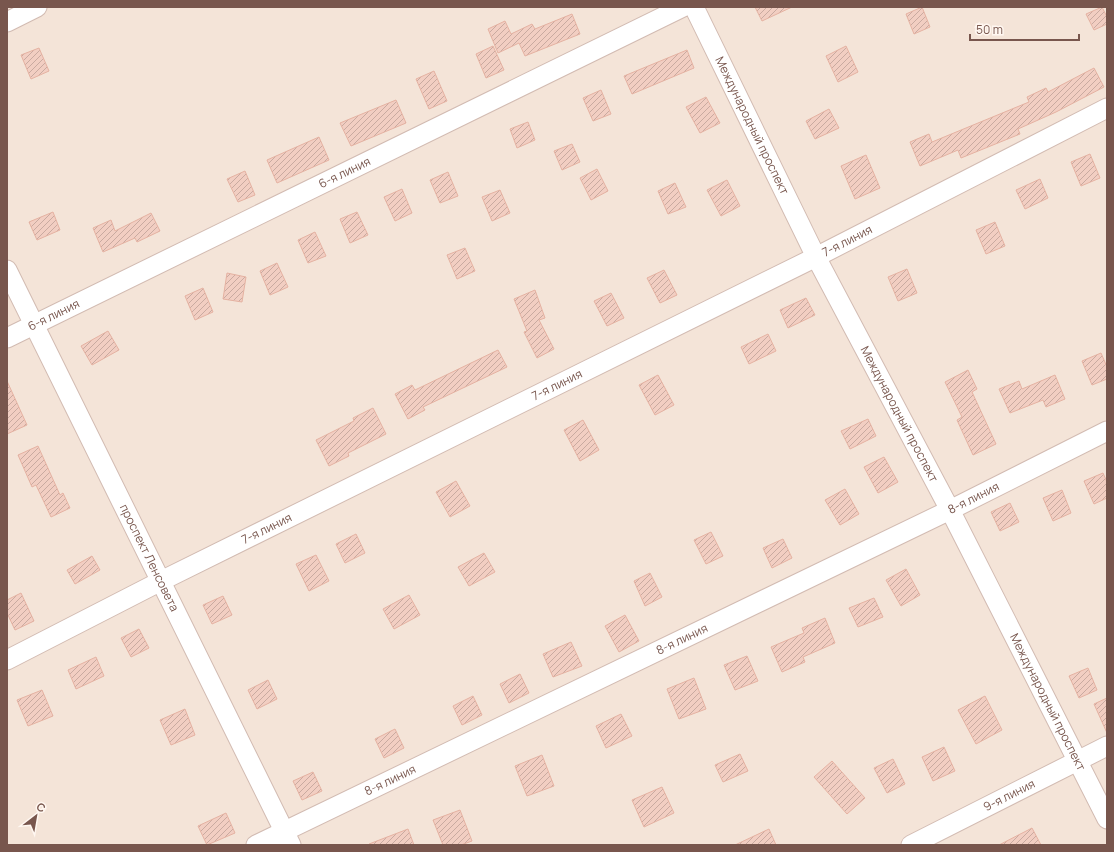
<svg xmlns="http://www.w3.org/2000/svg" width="1114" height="852" viewBox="0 0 1114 852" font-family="Manrope,sans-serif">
  <defs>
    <pattern id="building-hatch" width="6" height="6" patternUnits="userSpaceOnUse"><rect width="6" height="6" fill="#f2cec2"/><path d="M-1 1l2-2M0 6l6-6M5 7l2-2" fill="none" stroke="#c9aaa0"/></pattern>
  </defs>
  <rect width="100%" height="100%" fill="#fdf3ea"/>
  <rect fill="#f4e4d8" x="7" y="7" width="1100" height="838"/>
  <g fill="url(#building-hatch)" stroke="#e5b2a2">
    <path d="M755,7H792L762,21Z"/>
    <path d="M922,7L930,27L914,34L906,14Z"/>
    <path d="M1102,7L1107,17V24L1094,30L1086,14Z"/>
    <path d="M572,14L580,34L525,56L519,43L498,53L488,29L505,21L511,34L532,24L535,29Z"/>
    <path d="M493,46L504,70L486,78L476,54Z"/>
    <path d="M846,46L858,72L838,82L826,56Z"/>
    <path d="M39,48L49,71L31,79L21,55Z"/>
    <path d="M687,50L694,68L632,94L624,76Z"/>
    <path d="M1094,68L1104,87L1056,112L1018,129L1020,134L961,158L958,150L920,166L910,142L929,134L932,142L1029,102L1027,97L1046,88L1048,92Z"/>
    <path d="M434,71L447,101L429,109L416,79Z"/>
    <path d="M601,90L611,114L593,121L583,98Z"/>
    <path d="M706,97L720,123L700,133L686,107Z"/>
    <path d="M396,100L406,123L351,146L340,123Z"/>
    <path d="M829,109L839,128L815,139L806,121Z"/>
    <path d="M528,122L535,140L517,148L510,129Z"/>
    <path d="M319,137L329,160L277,183L267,160Z"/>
    <path d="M572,144L580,162L562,170L554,151Z"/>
    <path d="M1090,154L1100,178L1081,186L1071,162Z"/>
    <path d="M866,155L880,188L855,199L841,166Z"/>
    <path d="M597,169L608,191L591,200L580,178Z"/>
    <path d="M245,171L255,195L238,202L227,179Z"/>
    <path d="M448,172L458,196L440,203L430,180Z"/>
    <path d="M1040,179L1048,198L1025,209L1016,190Z"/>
    <path d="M727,180L740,206L721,216L707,190Z"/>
    <path d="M675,183L686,207L668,214L658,191Z"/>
    <path d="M402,189L412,213L395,221L384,197Z"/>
    <path d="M500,190L510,213L492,221L482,197Z"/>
    <path d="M53,212L60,230L37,240L29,222Z"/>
    <path d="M357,212L368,235L350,243L340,219Z"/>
    <path d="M151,213L160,231L137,242L135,238L103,252L93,228L111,220L115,231Z"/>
    <path d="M995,222L1005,246L986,254L976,230Z"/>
    <path d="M315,232L326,256L308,263L298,240Z"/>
    <path d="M465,248L475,271L457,279L447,255Z"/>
    <path d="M277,263L288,287L270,295L260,271Z"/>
    <path d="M907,269L917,293L898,301L888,277Z"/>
    <path d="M664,270L677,295L660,303L647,278Z"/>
    <path d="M227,273L246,277L242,302L223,299Z"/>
    <path d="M203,288L213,312L195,320L185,296Z"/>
    <path d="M535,290L545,318L539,320L554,349L537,358L524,332L527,331L514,299Z"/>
    <path d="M611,293L624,318L607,326L594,301Z"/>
    <path d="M806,298L815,315L788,328L780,310Z"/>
    <path d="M108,331L119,350L92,365L81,346Z"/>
    <path d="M768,334L776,351L749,364L741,347Z"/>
    <path d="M498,350L507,367L423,407L425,410L408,419L395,394L412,385L415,390Z"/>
    <path d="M1101,353L1107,367V379L1092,385L1082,361Z"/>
    <path d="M968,370L977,389L972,392L996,444L973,455L957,420L962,417L945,382Z"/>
    <path d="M658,375L674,405L655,415L639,385Z"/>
    <path d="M1055,375L1065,399L1046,407L1043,400L1010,413L999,389L1019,381L1022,389Z"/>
    <path d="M7,381L27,425L7,434Z"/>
    <path d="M373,408L386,434L348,453L349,456L329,466L316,440L354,421L353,418Z"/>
    <path d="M868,419L876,436L850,449L841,431Z"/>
    <path d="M583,420L599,450L580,461L564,430Z"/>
    <path d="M38,446L60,495L63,493L70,508L51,517L36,485L32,487L18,455Z"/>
    <path d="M884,457L898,482L878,493L864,467Z"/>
    <path d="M1103,473L1107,482V498L1094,504L1084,481Z"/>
    <path d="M456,481L470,506L450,517L436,492Z"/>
    <path d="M845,489L859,514L840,525L825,500Z"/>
    <path d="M1062,490L1071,513L1053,521L1043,498Z"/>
    <path d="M1010,503L1019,522L1000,531L991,512Z"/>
    <path d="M711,532L723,556L706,564L694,540Z"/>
    <path d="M356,534L365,553L345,563L336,544Z"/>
    <path d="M783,539L792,558L772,568L763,548Z"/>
    <path d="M484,553L495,572L469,586L458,567Z"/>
    <path d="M316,555L329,581L309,591L296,564Z"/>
    <path d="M92,556L100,570L75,584L67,570Z"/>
    <path d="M906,569L920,595L901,606L886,580Z"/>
    <path d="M650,573L662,597L645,606L634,581Z"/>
    <path d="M21,593L34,621L15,630L7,613V600Z"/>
    <path d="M409,595L420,615L394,629L383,609Z"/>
    <path d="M223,596L232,615L212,624L203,605Z"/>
    <path d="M874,598L883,617L858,627L849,608Z"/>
    <path d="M625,615L639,641L619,652L605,626Z"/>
    <path d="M825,618L835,643L803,657L805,662L782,672L771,647L804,633L802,628Z"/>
    <path d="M139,629L149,648L131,657L121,638Z"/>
    <path d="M571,642L582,666L553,677L543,654Z"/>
    <path d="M747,656L758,681L735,690L724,665Z"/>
    <path d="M96,657L104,676L76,689L68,670Z"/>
    <path d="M1088,668L1097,690L1079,698L1069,676Z"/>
    <path d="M520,674L529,693L509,703L500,684Z"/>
    <path d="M694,678L706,709L679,719L667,689Z"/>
    <path d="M268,680L277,699L257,709L248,690Z"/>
    <path d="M42,690L53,716L28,726L17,700Z"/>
    <path d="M473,696L482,715L462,725L453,706Z"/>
    <path d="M985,696L1002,730L976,744L958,710Z"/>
    <path d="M1107,698V733L1094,704Z"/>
    <path d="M185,709L195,735L171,745L160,720Z"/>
    <path d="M621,714L632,736L606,748L596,726Z"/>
    <path d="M395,729L404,748L384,758L375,739Z"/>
    <path d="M944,747L955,771L933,781L922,757Z"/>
    <path d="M740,754L748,771L723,782L715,765Z"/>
    <path d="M542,755L554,786L527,796L515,766Z"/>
    <path d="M893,759L905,784L887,793L874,768Z"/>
    <path d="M832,761L865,798L847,814L814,777Z"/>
    <path d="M313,772L322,791L302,800L293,781Z"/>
    <path d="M662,787L674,813L644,827L632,800Z"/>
    <path d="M460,810L472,841L461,845H443L433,820Z"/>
    <path d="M226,813L235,833L207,845L198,826Z"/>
    <path d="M1032,828L1041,845H999Z"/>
    <path d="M408,829L414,845H369V844Z"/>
    <path d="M769,829L776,845H735Z"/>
  </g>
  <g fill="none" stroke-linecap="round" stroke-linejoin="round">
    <defs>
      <g id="minor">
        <path id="s1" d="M694,7L816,257L950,510L1107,819"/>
        <path d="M7,22L37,7"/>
        <path id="s2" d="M7,270L291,845"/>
        <path id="s3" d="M7,338L683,7"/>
        <path id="s4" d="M7,660L161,581L816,257L1107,108"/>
        <path id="s5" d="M256,845L950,510L1107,431"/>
        <path id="s6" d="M911,845L1107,746"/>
      </g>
    </defs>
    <use href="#minor" stroke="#d2bbb2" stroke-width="21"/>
    <use href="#minor" stroke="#fff" stroke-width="19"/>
  </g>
  <g text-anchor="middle" stroke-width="3.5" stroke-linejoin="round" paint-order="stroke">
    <g font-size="12" fill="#78564d" stroke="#fff7f1">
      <text dy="4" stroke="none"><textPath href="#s1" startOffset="132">Международный проспект</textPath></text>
      <text dy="4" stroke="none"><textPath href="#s3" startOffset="376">6-я линия</textPath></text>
      <text dy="4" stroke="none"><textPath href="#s4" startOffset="939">7-я линия</textPath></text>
      <text dy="4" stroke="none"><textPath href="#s3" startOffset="52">6-я линия</textPath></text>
      <text dy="4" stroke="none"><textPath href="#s4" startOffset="615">7-я линия</textPath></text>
      <text dy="4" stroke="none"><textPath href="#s1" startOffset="456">Международный проспект</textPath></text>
      <text dy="4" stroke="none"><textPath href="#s5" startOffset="797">8-я линия</textPath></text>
      <text dy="4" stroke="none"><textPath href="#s4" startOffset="291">7-я линия</textPath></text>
      <text dy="4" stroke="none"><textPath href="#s2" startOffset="321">проспект Ленсовета</textPath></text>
      <text dy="4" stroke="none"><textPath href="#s5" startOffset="473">8-я линия</textPath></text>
      <text dy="4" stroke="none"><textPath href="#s1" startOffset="780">Международный проспект</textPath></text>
      <text dy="4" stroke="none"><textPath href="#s5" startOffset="149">8-я линия</textPath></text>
      <text dy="4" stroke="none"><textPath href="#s6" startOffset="110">9-я линия</textPath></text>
    </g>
  </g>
  <rect width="1114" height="852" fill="none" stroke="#78564d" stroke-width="16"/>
  <g transform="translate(36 816) rotate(31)" stroke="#fff7f1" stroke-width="3" paint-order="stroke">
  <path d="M0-3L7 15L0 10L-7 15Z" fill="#78564d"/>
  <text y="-6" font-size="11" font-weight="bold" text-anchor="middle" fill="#78564d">С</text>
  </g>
  <path d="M970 34v6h109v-6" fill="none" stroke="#78564d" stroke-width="2"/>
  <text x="976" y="34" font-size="12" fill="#78564d" stroke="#fff7f1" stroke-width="3" paint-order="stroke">50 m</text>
</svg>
